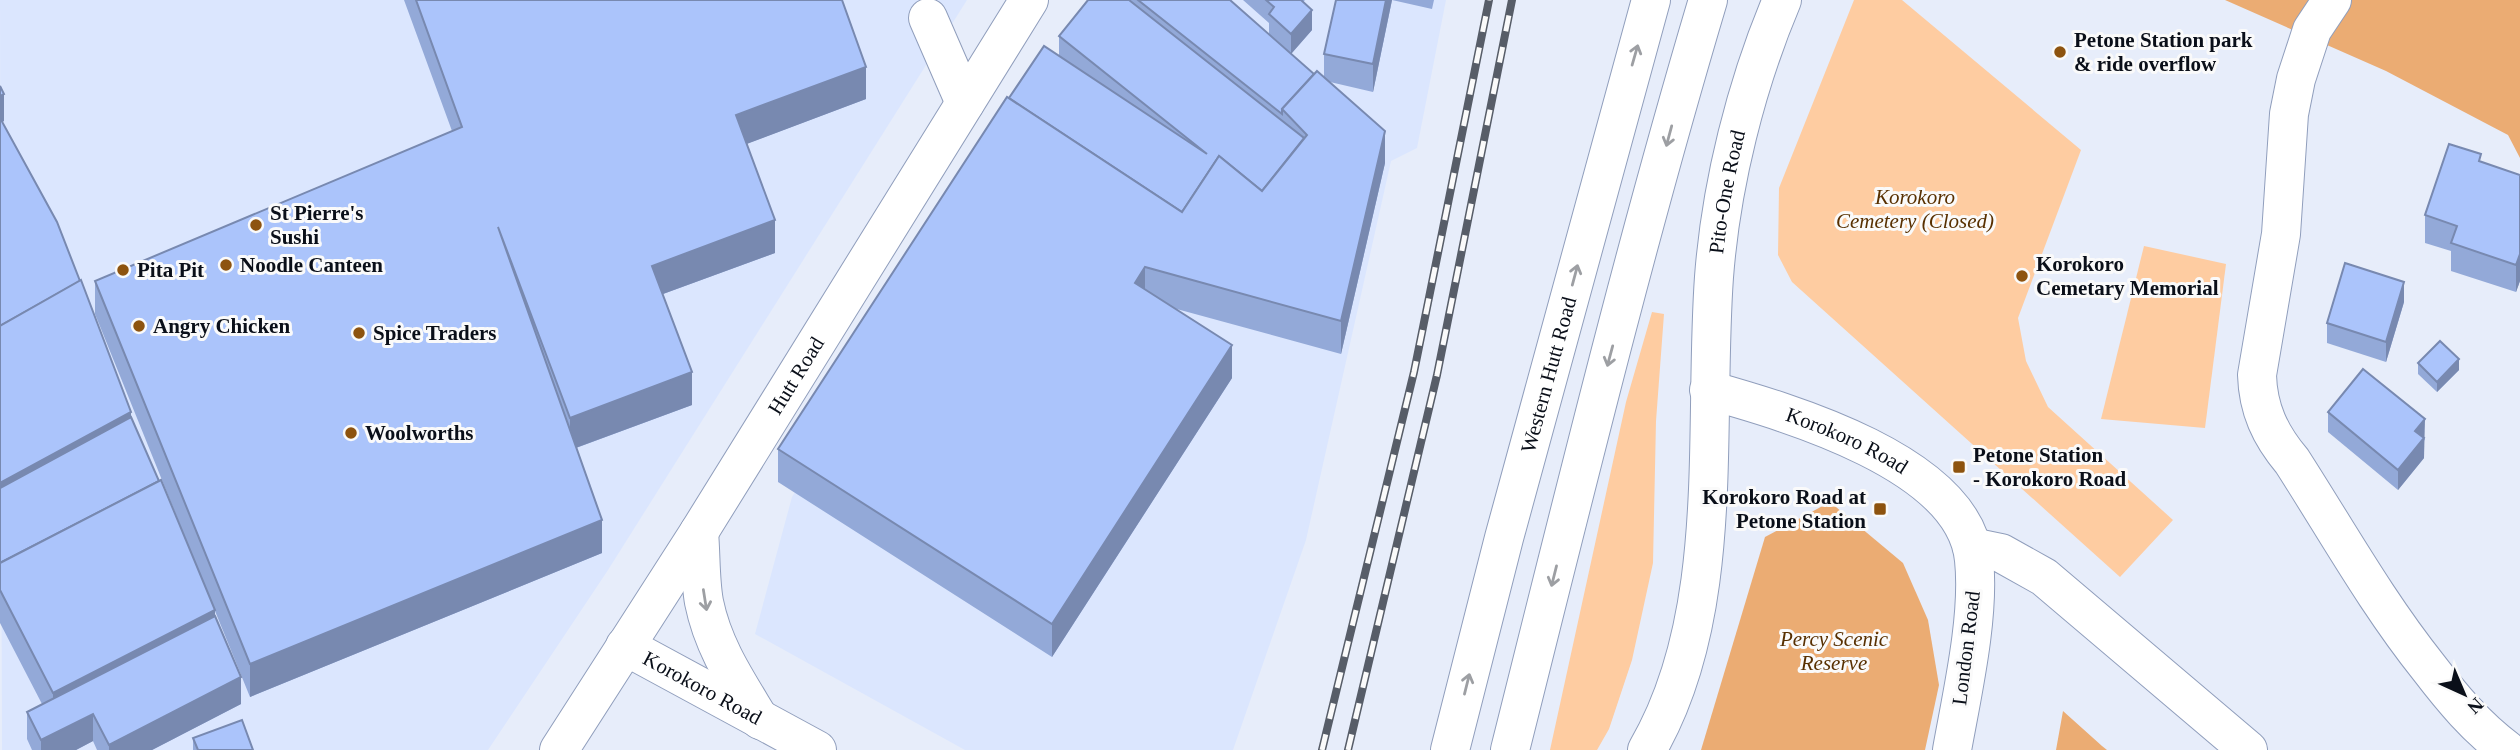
<svg xmlns="http://www.w3.org/2000/svg" width="2520" height="750" viewBox="0 0 2520 750" font-family="Georgia,serif">
  <rect width="100%" height="100%" fill="#e7edfa"/>
  <g fill="#dbe6fe">
    <path d="M0,0H967L608,570L488,750H2Z"/>
    <path d="M1097,0H1446L1417,148L1391,161L1306,540L1233,750H965L755,634L792,497Z"/>
  </g>
  <g fill="#fecca1">
    <path d="M1854,0H1902L2081,150L2018,318L2026,361L2048,407L2173,520L2120,577L1792,282L1778,255L1779,188Z"/>
    <path d="M2144,246L2226,264L2205,428L2101,419Z"/>
    <path d="M1652,312L1664,314L1656,421L1653,563L1632,660L1609,729L1597,750H1550L1626,402Z"/>
  </g>
  <g fill="#ebac73">
    <path d="M2225,0H2520V158L2508,135L2386,71Z"/>
    <path d="M1830,502L1903,563L1928,620L1939,685L1925,750H1701L1765,537Z"/>
    <path d="M2063,711L2102,746L2107,750H2056Z"/>
  </g>
  <g fill="none" stroke-linecap="round" stroke-linejoin="round">
    <defs>
      <g id="minor">
        <path d="M2332,0L2312,30L2296,79L2289,114L2281,234L2257,375C2258,409 2270,435 2292,461C2337,531 2377,603 2429,668C2452,698 2476,727 2507,750"/>
        <path d="M928,18L965,103"/>
        <path id="s1" d="M1709,390C1787,412 1965,463 1974,560C1980,616 1962,694 1952,750"/>
        <path d="M1972,547L2001,553L2044,577L2248,750"/>
        <path id="s2" d="M625,646L817,750"/>
        <path id="s3" d="M1647,750C1727,613 1703,430 1714,277C1721,185 1746,85 1782,0"/>
      </g>
      <g id="major">
        <path d="M699,532C701,555 700,580 704,602C713,647 737,682 760,720"/>
        <path id="s4" d="M559,750L699,532L1029,0"/>
      </g>
      <g id="highway">
        <path id="s5" d="M1450,750L1504,538L1651,0"/>
        <path d="M1510,750C1573,499 1634,248 1708,0"/>
      </g>
    </defs>
    <use href="#minor" stroke="#909ebc" stroke-width="40"/>
    <use href="#major" stroke="#909ebc" stroke-width="40"/>
    <use href="#highway" stroke="#909ebc" stroke-width="40"/>
    <use href="#minor" stroke="#fff" stroke-width="38"/>
    <use href="#major" stroke="#fff" stroke-width="38"/>
    <use href="#highway" stroke="#fff" stroke-width="38"/>
    <defs>
      <g id="rail">
        <path d="M1322,750L1414,372L1489,0"/>
        <path d="M1348,750L1437,375L1512,0"/>
      </g>
    </defs>
    <use href="#rail" stroke="#575d68" stroke-width="8"/>
    <use href="#rail" stroke="#fafafa" stroke-width="5" stroke-dasharray="16" stroke-linecap="butt"/>
  </g>
  <g fill="#93a9d8">
    <path d="M404,0H842L866,99L746,144L775,253L663,294L692,405L576,448L602,553L250,697L215,611V616L241,704L152,750H97L93,741L76,750H32L27,739V712L42,704L0,623V86L4,121L2,122L210,599L95,314V281L452,131Z"/>
    <path d="M1088,0H1230L1314,74L1324,77V54L1336,0H1434L1432,9L1392,0L1373,92L1330,82L1385,163L1341,354L1173,308L1232,378L1052,657L778,482V449L1009,98L1059,56V36Z"/>
    <path d="M1243,0H1305L1303,2L1312,30L1291,54L1269,34V23Z"/>
    <path d="M2481,162L2520,175V281L2516,292L2451,271V251L2425,243V215Z"/>
    <path d="M2404,302L2386,362L2327,343V323Z"/>
    <path d="M2418,363L2459,370L2437,392L2418,374Z"/>
    <path d="M2328,412L2425,439L2424,441V458L2398,490L2328,432Z"/>
    <path d="M193,738L253,750H193Z"/>
  </g>
  <g fill="#7889b0">
    <path d="M1386,0H1392L1373,92V64Z"/>
    <path d="M1312,10V30L1291,54V34Z"/>
    <path d="M866,67V99L736,148V115Z"/>
    <path d="M4,94V121L0,123V96Z"/>
    <path d="M1385,131V163L1341,354V321Z"/>
    <path d="M775,220V253L652,298V266Z"/>
    <path d="M2520,254V281L2516,292V265Z"/>
    <path d="M1145,267V300L1135,283Z"/>
    <path d="M2404,282V302L2386,362V342Z"/>
    <path d="M1232,345V378L1052,657V624Z"/>
    <path d="M2459,359V370L2437,392V382Z"/>
    <path d="M692,372V405L570,450V418Z"/>
    <path d="M131,412V444L0,516V483Z"/>
    <path d="M2425,419L2424,458L2398,490V470L2415,431Z"/>
    <path d="M602,520V553L250,697V664Z"/>
    <path d="M215,610V643L53,725V693Z"/>
    <path d="M241,677V704L152,750H109V745Z"/>
    <path d="M93,714V741L76,750H41V740Z"/>
  </g>
  <g fill="#abc4fb" stroke="#7889b0" stroke-width="2">
    <path d="M416,0H842L866,67L736,115L775,220L652,266L692,372L570,418L498,227L602,520L250,664L95,281L462,127Z"/>
    <path d="M1088,0H1129L1304,138L1262,191L1219,156L1182,212L1009,98L1044,46L1207,154L1059,36Z"/>
    <path d="M1138,0H1230L1314,74L1282,109V114Z"/>
    <path d="M1266,0H1301L1312,10L1291,34L1269,14L1274,7Z"/>
    <path d="M1336,0H1386L1373,64L1324,54Z"/>
    <path d="M1317,71L1385,131L1341,321L1145,267L1135,283L1232,345L1052,624L778,449L1007,97L1182,212L1219,156L1262,191L1307,135L1282,109Z"/>
    <path d="M0,86L4,94L0,96Z"/>
    <path d="M0,118L57,222L80,281L0,326Z"/>
    <path d="M2449,144L2481,154L2479,161L2520,175V254L2516,265L2451,243L2457,226L2425,215Z"/>
    <path d="M2345,263L2404,282L2386,342L2327,323Z"/>
    <path d="M81,280L131,412L0,483V326Z"/>
    <path d="M2440,341L2459,359L2437,382L2418,363Z"/>
    <path d="M2363,369L2425,419L2415,431L2424,438L2398,470L2328,412Z"/>
    <path d="M131,417L159,481L0,563V488Z"/>
    <path d="M161,480L215,610L53,693L0,590V563Z"/>
    <path d="M215,616L241,677L109,745L93,714L41,740L27,712Z"/>
    <path d="M242,720L253,750H198L193,738Z"/>
  </g>
  <defs><path id="oneway-shaft" d="M-6 0H5M1.5-3L5.5 0L1.5 3" fill="none" stroke-width="1.6" stroke-linecap="round" stroke-linejoin="round" transform="scale(1.75)"/></defs>
  <g stroke="#9d9fa3">
    <use href="#oneway-shaft" transform="translate(1635 55) rotate(-74)"/>
    <use href="#oneway-shaft" transform="translate(1669 136) rotate(105)"/>
    <use href="#oneway-shaft" transform="translate(1575 275) rotate(-75)"/>
    <use href="#oneway-shaft" transform="translate(1610 356) rotate(105)"/>
    <use href="#oneway-shaft" transform="translate(1554 576) rotate(104)"/>
    <use href="#oneway-shaft" transform="translate(705 600) rotate(81)"/>
    <use href="#oneway-shaft" transform="translate(1467 684) rotate(-76)"/>
  </g>
  <g fill="#8d530f" stroke="#fafafa" stroke-width="2.5">
    <circle cx="2060" cy="52" r="7"/>
    <circle cx="256" cy="225" r="7"/>
    <circle cx="226" cy="265" r="7"/>
    <circle cx="123" cy="270" r="7"/>
    <circle cx="2022" cy="276" r="7"/>
    <circle cx="139" cy="326" r="7"/>
    <circle cx="359" cy="333" r="7"/>
    <circle cx="351" cy="433" r="7"/>
    <rect x="1952" y="460" width="14" height="14" rx="3.5"/>
    <rect x="1873" y="502" width="14" height="14" rx="3.5"/>
  </g>
  <g text-anchor="middle" stroke-width="6" stroke-linejoin="round" paint-order="stroke">
    <g font-size="21" font-weight="bold" fill="#0a0f19" stroke="#fafafa" text-anchor="start">
      <text x="2074" y="47">Petone Station park<tspan x="2074" dy="24">&amp; ride overflow</tspan></text>
      <text x="270" y="220">St Pierre's<tspan x="270" dy="24">Sushi</tspan></text>
      <text x="2036" y="271">Korokoro<tspan x="2036" dy="24">Cemetary Memorial</tspan></text>
      <text x="240" y="272">Noodle Canteen</text>
      <text x="137" y="277">Pita Pit</text>
      <text x="153" y="333">Angry Chicken</text>
      <text x="373" y="340">Spice Traders</text>
      <text x="365" y="440">Woolworths</text>
      <text x="1973" y="462">Petone Station<tspan x="1973" dy="24">- Korokoro Road</tspan></text>
      <text x="1866" y="504" text-anchor="end">Korokoro Road at<tspan x="1866" dy="24">Petone Station</tspan></text>
    </g>
    <g font-size="21" fill="#0a0f19" stroke="#fafafa">
      <text dy="7" stroke="none"><textPath href="#s3" startOffset="569">Pito-One Road</textPath></text>
      <text dy="7" stroke="none"><textPath href="#s5" startOffset="388">Western Hutt Road</textPath></text>
      <text dy="7" stroke="none"><textPath href="#s4" startOffset="443">Hutt Road</textPath></text>
      <text dy="7" stroke="none"><textPath href="#s1" startOffset="147">Korokoro Road</textPath></text>
      <text transform="translate(1966 648) rotate(-83)" y="7">London Road</text>
      <text dy="7" stroke="none"><textPath href="#s2" startOffset="88">Korokoro Road</textPath></text>
    </g>
    <g font-size="21" font-style="italic" fill="#583001" stroke="#fafafa">
      <text x="1915" y="204">Korokoro<tspan x="1915" dy="24">Cemetery (Closed)</tspan></text>
      <text x="1834" y="646">Percy Scenic<tspan x="1834" dy="24">Reserve</tspan></text>
    </g>
  </g>
  <g transform="translate(2464 694) rotate(136)" stroke="#fafafa" stroke-width="5" paint-order="stroke">
  <path d="M0-5L12 26L0 18L-12 26Z" fill="#0a0f19"/>
  <text y="-10" font-size="19" font-weight="bold" text-anchor="middle" fill="#0a0f19">N</text>
  </g>
</svg>
